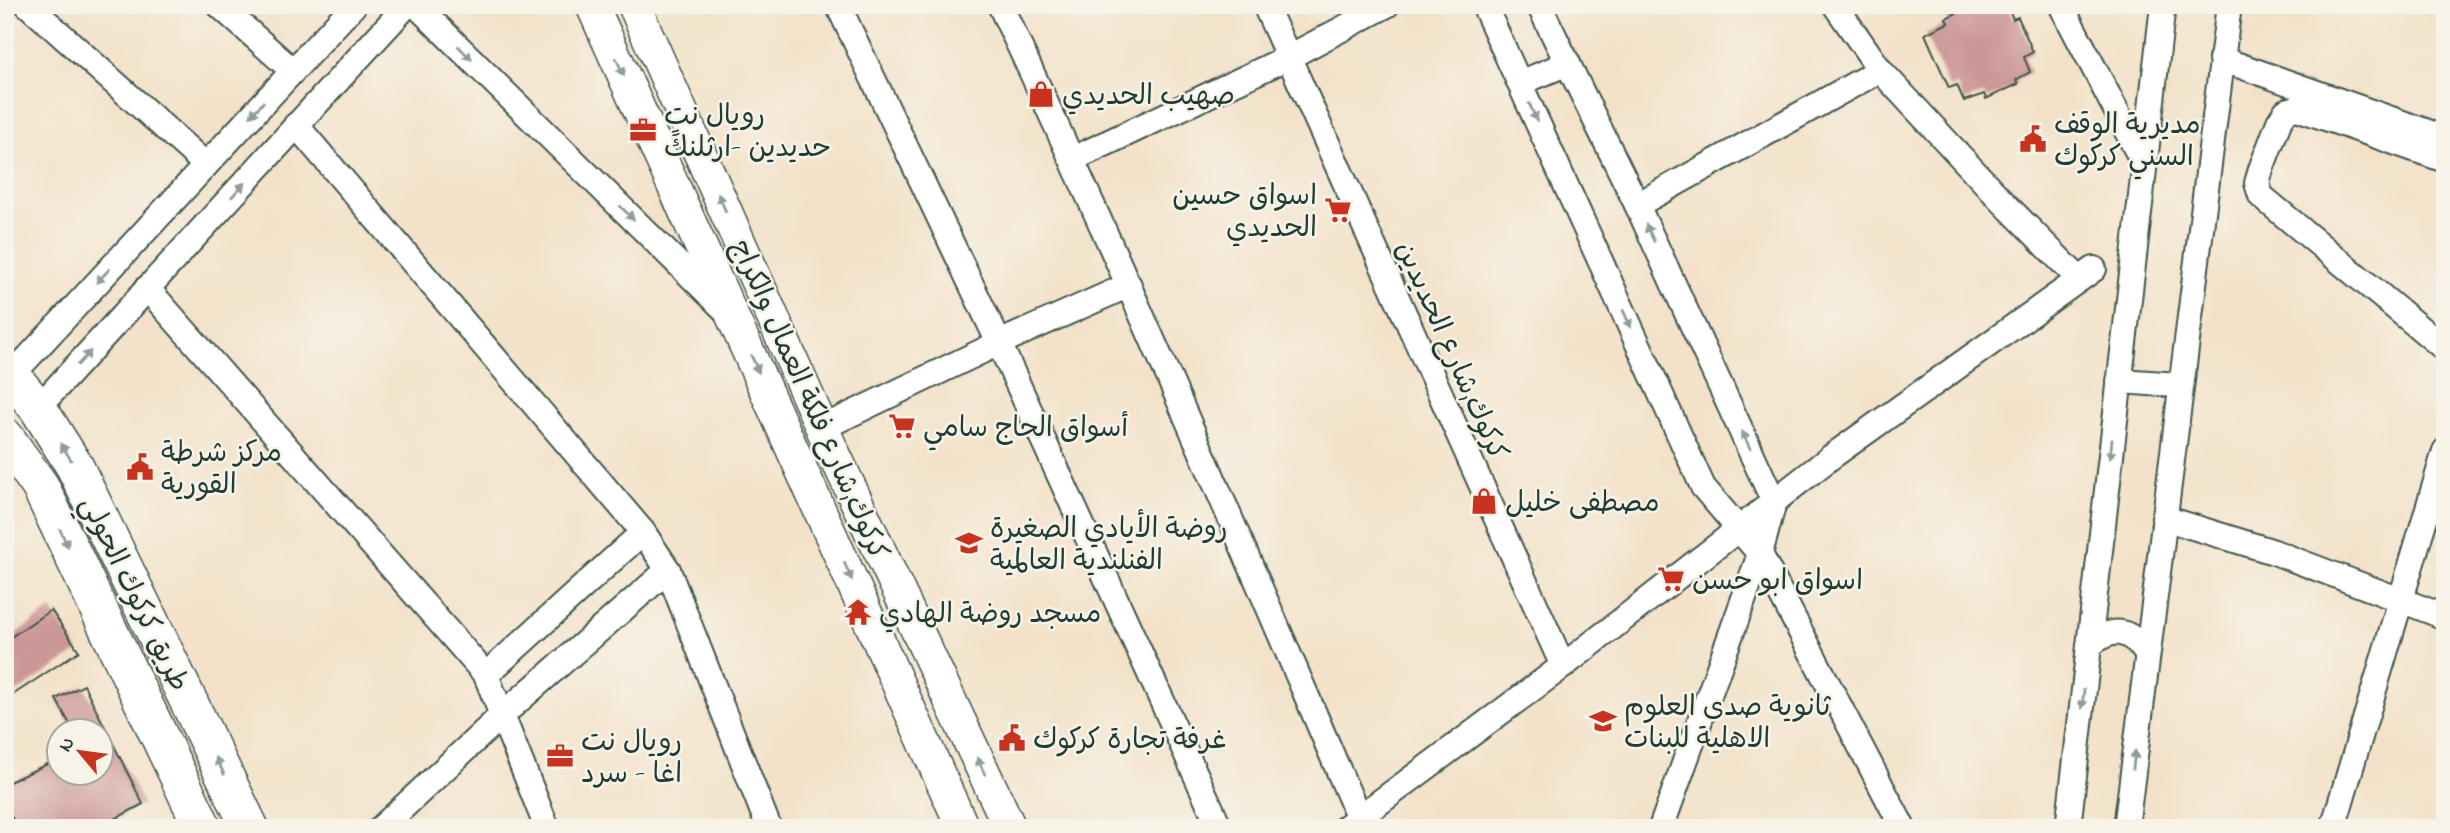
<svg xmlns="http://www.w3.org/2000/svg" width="2450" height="833" viewBox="0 0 2450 833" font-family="'Indie Flower','Playpen Sans Arabic',sans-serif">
  <rect width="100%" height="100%" fill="#f7f3e8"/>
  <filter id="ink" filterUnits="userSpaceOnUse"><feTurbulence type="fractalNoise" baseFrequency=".0143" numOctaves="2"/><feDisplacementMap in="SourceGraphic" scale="14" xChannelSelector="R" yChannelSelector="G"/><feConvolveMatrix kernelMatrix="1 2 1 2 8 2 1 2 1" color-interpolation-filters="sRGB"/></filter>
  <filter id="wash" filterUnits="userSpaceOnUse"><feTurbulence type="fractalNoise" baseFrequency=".00686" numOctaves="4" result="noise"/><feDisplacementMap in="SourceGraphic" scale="28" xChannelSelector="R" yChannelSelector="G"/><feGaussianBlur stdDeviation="1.57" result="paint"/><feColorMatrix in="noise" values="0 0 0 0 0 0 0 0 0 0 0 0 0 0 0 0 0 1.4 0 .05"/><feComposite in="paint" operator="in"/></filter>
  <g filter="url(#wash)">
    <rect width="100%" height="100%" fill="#f3e2c9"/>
    <g id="blocks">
      <g fill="#cc9897">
        <path d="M1973,5H2007L2013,19L2018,17L2033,52L2024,57L2030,72L2016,80L2018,84L1986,99L1984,94L1964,101L1957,85L1949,88L1925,34L1948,23L1946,18Z"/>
        <path d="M51,610L79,651L5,700V641Z"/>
        <path d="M84,685L143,804L98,828H17L5,804V784L60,758V774H102V732H74L56,699Z"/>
      </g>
    </g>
  </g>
  <g filter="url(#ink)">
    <use href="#blocks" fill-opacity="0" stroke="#3f564a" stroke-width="2"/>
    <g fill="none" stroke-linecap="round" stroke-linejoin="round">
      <defs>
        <g id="minor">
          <path d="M28,5L206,165"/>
          <path d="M219,5L293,71"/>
          <path d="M416,5L725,310"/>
          <path d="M838,5L999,343L1220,828"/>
          <path d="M1000,5C1127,273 1242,546 1359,818"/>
          <path d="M1265,5L1563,666"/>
          <path d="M1484,5L1703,487L1760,554L1903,828"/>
          <path d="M1539,5L1637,205L1774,502L1760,554L1661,828"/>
          <path d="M1835,5L1880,70L2000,199L2079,279"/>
          <path d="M2061,5L2144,164"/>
          <path d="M2221,59L2445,138"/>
          <path d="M1520,83L1568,63"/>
          <path d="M296,125L643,532L668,570L769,828"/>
          <path d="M1073,159L1289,57L1387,5"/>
          <path d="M2445,160L2297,108L2286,111L2279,122L2261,169L2257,183L2261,196L2445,349"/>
          <path d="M1637,205L1880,70"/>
          <path d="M147,288L486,675L547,828"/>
          <path d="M12,375L354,5"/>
          <path d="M2119,381L2180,385"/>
          <path d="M38,408L407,5"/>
          <path d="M822,428L999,343L1129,285"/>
          <path d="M2164,518L2274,552L2445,617"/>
          <path d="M2089,646C2112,626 2129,628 2147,654"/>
          <path d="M486,675L643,532"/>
          <path d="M381,828L501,716L668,570"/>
          <path d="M1345,828L1563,666L1831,457L2094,269"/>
          <path d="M2068,828L2163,5"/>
          <path d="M2126,828L2229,5"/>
          <path d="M2333,828L2445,451"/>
        </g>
        <g id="major">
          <path d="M592,5L963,828"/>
          <path d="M634,5L822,428L1010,828"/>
        </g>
        <g id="highway">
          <path d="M5,368L38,408L75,467L250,828"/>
          <path d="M5,437L40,486L203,828"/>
        </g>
      </defs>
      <use href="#minor" stroke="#3f564a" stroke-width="28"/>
      <use href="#major" stroke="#3f564a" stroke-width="35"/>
      <use href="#highway" stroke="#3f564a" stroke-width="40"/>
      <use href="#minor" stroke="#fff" stroke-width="24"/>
      <use href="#major" stroke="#fff" stroke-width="32"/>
      <use href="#highway" stroke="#fff" stroke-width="37"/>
    </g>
    <defs><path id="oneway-solid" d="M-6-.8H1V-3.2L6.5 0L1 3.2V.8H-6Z" transform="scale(1.75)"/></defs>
    <g fill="#8f9e9a">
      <use href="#oneway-solid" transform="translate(465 53) rotate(45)"/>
      <use href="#oneway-solid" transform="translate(620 67) rotate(66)"/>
      <use href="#oneway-solid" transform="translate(257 109) rotate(133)"/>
      <use href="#oneway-solid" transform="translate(1533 112) rotate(66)"/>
      <use href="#oneway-solid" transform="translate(238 190) rotate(-48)"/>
      <use href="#oneway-solid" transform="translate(722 203) rotate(-114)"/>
      <use href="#oneway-solid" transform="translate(627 213) rotate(45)"/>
      <use href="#oneway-solid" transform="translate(1650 233) rotate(-115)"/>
      <use href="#oneway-solid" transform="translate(103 276) rotate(133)"/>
      <use href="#oneway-solid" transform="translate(1627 319) rotate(66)"/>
      <use href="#oneway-solid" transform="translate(84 358) rotate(-47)"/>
      <use href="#oneway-solid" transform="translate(755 364) rotate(66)"/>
      <use href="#oneway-solid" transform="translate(1746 440) rotate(-115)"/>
      <use href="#oneway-solid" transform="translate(2111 449) rotate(96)"/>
      <use href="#oneway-solid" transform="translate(66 452) rotate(-122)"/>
      <use href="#oneway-solid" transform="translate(64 538) rotate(65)"/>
      <use href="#oneway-solid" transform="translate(848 571) rotate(66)"/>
      <use href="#oneway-solid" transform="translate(2083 699) rotate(96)"/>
      <use href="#oneway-solid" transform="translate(2134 760) rotate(-83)"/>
      <use href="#oneway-solid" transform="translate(220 766) rotate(-116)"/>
      <use href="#oneway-solid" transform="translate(981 766) rotate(-115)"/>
    </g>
  </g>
  <defs>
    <symbol id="shop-bare" viewBox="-9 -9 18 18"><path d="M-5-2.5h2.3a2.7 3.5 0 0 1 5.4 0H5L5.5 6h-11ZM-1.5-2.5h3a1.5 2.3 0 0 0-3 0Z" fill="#c8321e" stroke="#f7f3e8" stroke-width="2.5" paint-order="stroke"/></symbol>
    <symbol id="office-bare" viewBox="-9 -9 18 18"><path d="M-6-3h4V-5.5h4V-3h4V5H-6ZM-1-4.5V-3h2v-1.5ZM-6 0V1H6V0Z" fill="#c8321e" stroke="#f7f3e8" stroke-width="2.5" paint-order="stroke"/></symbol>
    <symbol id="civic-bare" viewBox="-9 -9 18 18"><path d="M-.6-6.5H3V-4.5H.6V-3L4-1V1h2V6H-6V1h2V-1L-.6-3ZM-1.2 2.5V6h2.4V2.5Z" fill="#c8321e" stroke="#f7f3e8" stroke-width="2.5" paint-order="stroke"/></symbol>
    <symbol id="supermarket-bare" viewBox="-9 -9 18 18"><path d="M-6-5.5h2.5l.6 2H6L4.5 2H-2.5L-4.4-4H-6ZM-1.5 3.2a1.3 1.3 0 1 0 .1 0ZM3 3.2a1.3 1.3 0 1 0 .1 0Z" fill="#c8321e" stroke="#f7f3e8" stroke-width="2.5" paint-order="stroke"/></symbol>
    <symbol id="school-bare" viewBox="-9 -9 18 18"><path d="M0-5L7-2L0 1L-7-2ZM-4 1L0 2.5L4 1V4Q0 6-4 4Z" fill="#c8321e" stroke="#f7f3e8" stroke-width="2.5" paint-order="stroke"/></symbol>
    <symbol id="temple-bare" viewBox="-9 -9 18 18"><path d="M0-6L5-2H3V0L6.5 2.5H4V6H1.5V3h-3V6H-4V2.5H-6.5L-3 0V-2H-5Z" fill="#c8321e" stroke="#f7f3e8" stroke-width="2.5" paint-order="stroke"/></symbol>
  </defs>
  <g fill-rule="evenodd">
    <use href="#shop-bare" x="1022" y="75" width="38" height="38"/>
    <use href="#office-bare" x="624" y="111" width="38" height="38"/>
    <use href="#civic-bare" x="2014" y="120" width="38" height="38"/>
    <use href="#supermarket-bare" x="1319" y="191" width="38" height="38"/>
    <use href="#supermarket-bare" x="883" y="407" width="38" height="38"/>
    <use href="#civic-bare" x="121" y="448" width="38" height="38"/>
    <use href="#shop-bare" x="1465" y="482" width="38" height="38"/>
    <use href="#school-bare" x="950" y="524" width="38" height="38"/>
    <use href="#supermarket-bare" x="1652" y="560" width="38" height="38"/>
    <use href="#temple-bare" x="839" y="593" width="38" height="38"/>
    <use href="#school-bare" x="1584" y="702" width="38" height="38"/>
    <use href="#civic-bare" x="993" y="719" width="38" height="38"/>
    <use href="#office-bare" x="541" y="737" width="38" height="38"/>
  </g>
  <g text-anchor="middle" stroke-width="5" stroke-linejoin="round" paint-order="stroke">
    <g font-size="28" fill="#1f3d34" stroke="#f7f3e8" text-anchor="start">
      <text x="1062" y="104">صهيب الحديدي</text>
      <text x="664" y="124">رويال نت<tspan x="664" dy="32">حديدين -ارثلنكً</tspan></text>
      <text x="2054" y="133">مديرية الوقف<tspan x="2054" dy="32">السني كركوك</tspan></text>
      <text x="1317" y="204" text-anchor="end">اسواق حسين<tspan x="1317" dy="32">الحديدي</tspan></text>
      <text x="923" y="436">أسواق الحاج سامي</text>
      <text x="161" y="461">مركز شرطة<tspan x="161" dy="32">القورية</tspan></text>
      <text x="1505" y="511">مصطفى خليل</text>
      <text x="990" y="537">روضة الأيادي الصغيرة<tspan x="990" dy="32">الفنلندية العالمية</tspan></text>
      <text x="1692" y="589">اسواق ابو حسن</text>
      <text x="879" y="622">مسجد روضة الهادي</text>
      <text x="1624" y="715">ثانوية صدى العلوم<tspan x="1624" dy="32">الاهلية للبنات</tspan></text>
      <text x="1033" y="748">غرفة تجارة كركوك</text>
      <text x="581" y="750">رويال نت<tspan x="581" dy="32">اغا - سرد</tspan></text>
    </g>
    <g font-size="28" fill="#1f3d34" stroke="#f7f3e8">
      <text transform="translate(1453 350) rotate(66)" y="10">كركوك,شارع الحديدين</text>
      <text transform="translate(811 399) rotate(66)" y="10">كركوك,شارع فلكة العمال والكراج</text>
      <text transform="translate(136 593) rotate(64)" y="10">طريق كركوك الحولي</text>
    </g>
  </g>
  <rect width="2450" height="833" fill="none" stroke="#f7f3e8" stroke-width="28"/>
  <g transform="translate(80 752) rotate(299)"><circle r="33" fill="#f7f3e8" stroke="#a1aaa0" stroke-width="2"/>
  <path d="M0-5L12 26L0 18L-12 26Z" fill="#c8321e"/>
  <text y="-10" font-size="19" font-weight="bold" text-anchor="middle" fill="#1f3d34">N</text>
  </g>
</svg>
